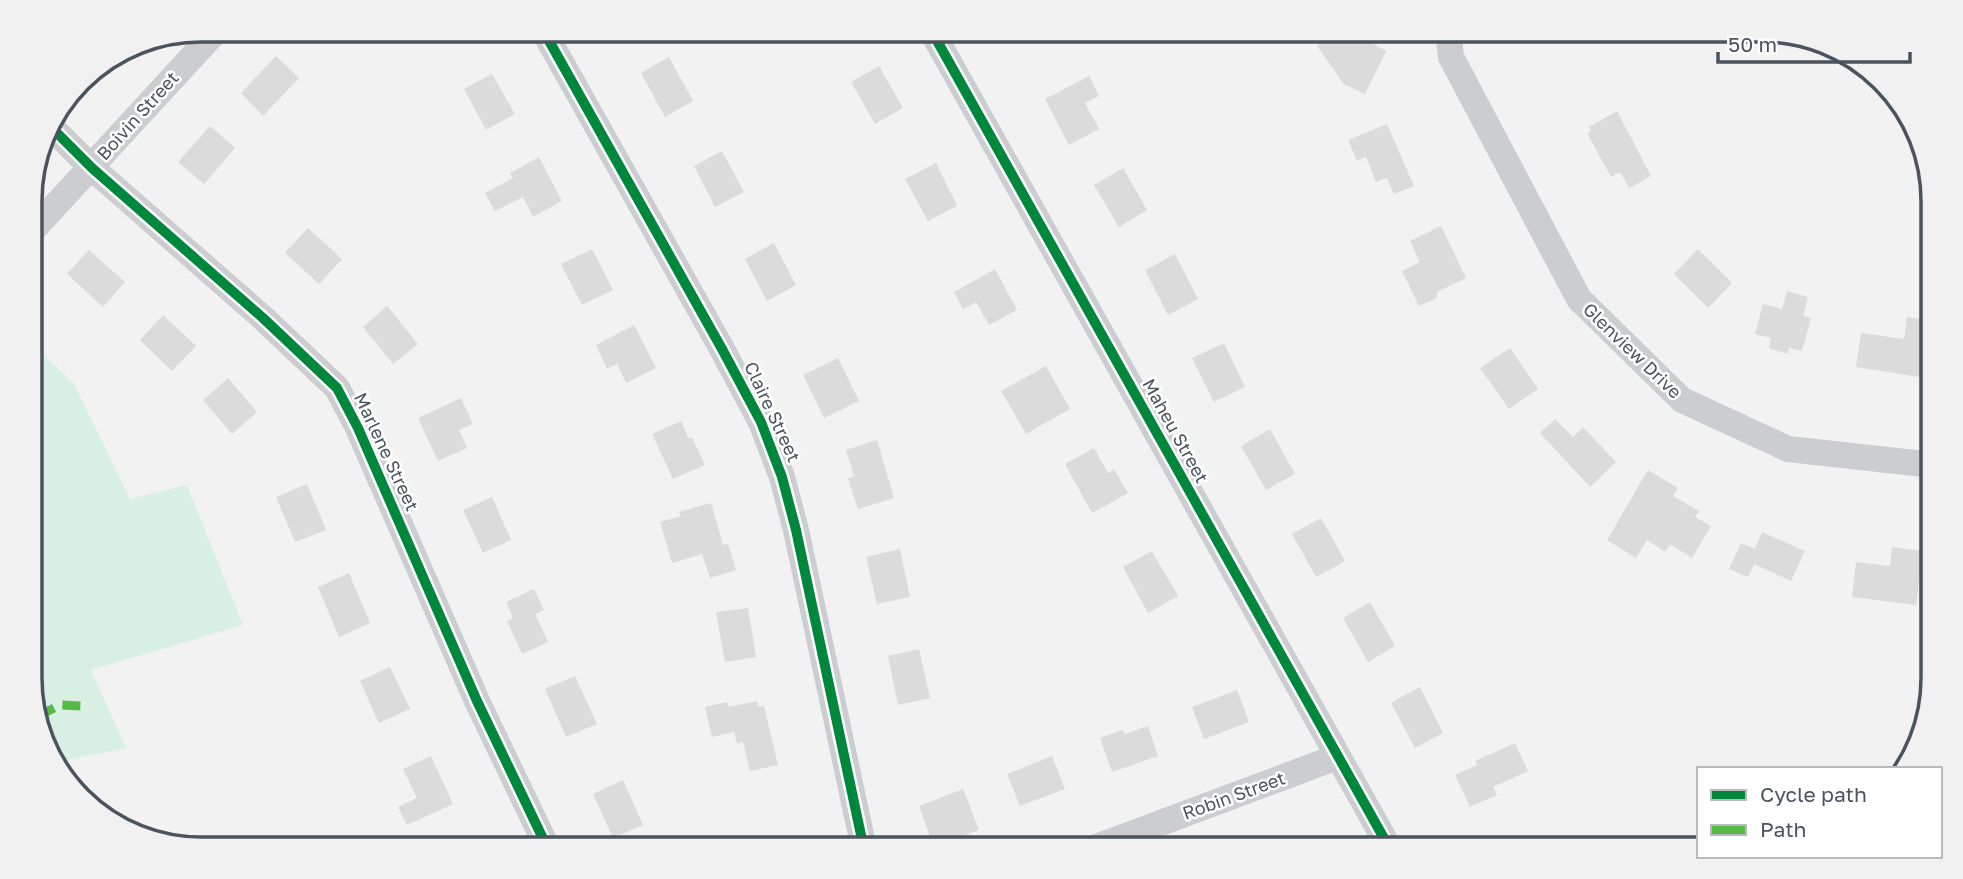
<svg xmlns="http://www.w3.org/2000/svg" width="1963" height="879" viewBox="0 0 1963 879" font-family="'Golos Text',sans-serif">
  <rect width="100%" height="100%" fill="#f2f2f2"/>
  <path fill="#d8f0e3" d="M30,343L73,382L130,499L187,485L243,625L91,670L126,748L57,762L31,701Z"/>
  <g fill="#dbdbdc">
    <path d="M1322,30H1359L1366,40L1386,51L1365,94L1344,84L1317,46L1328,38Z"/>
    <path d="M276,56L299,78L263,116L241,93Z"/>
    <path d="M669,57L693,101L665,117L641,73Z"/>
    <path d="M879,66L903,108L875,124L851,82Z"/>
    <path d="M492,74L515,114L486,130L464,89Z"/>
    <path d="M1089,76L1099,96L1085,103L1099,129L1069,145L1045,99Z"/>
    <path d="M1617,111L1651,176L1629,188L1620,172L1611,177L1587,133L1591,131L1589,127Z"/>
    <path d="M1387,124L1414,186L1394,194L1387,178L1376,182L1366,157L1357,161L1348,140Z"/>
    <path d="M210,126L235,148L204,184L178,162Z"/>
    <path d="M722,151L744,192L715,207L694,166Z"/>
    <path d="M539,157L562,201L533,217L523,197L495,211L485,193L513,178L510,173Z"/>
    <path d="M936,163L957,206L928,221L905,179Z"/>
    <path d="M1123,168L1147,210L1119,227L1094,185Z"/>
    <path d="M1441,226L1466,278L1437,292V298L1419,306L1402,271L1420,262L1410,241Z"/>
    <path d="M308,228L342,259L319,284L285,253Z"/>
    <path d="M774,243L796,285L767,301L745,259Z"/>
    <path d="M592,249L613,290L582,305L561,264Z"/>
    <path d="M1698,249L1732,283L1708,308L1674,274Z"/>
    <path d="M89,250L125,282L103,307L67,274Z"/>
    <path d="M1175,254L1198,299L1168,315L1145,270Z"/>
    <path d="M995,269L1017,310L989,325L976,302L963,309L954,292Z"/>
    <path d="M1787,291L1808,297L1803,316L1811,318L1802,351L1789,348L1788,354L1769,348L1771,338L1755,334L1763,304L1782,309Z"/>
    <path d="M387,306L418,344L393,364L363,327Z"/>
    <path d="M163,315L196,346L172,371L140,340Z"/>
    <path d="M1907,317L1932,321V379L1856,367L1861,333L1904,339Z"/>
    <path d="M634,325L656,368L626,383L617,364L607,369L596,345Z"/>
    <path d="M1224,343L1245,387L1214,402L1192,358Z"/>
    <path d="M1510,348L1538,389L1509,409L1480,368Z"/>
    <path d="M838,358L859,401L824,418L803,375Z"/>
    <path d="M1046,366L1070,409L1026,434L1001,391Z"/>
    <path d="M228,378L257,412L232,434L203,400Z"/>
    <path d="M461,398L473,424L459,430L467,448L438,461L418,418Z"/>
    <path d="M1555,419L1573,437L1583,427L1616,462L1590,487L1540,433Z"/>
    <path d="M681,421L689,439L692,437L705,465L673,479L652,434Z"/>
    <path d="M1270,429L1295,474L1266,490L1241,446Z"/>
    <path d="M877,440L894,498L858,509L848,478L854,476L846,450Z"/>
    <path d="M1094,448L1108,473L1114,469L1128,493L1092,513L1065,464Z"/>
    <path d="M1648,470L1678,488L1673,496L1699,511L1695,517L1711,526L1692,558L1670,544L1665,552L1647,540L1636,558L1607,540Z"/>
    <path d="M307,484L326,530L295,542L276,497Z"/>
    <path d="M492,497L511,540L483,553L463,510Z"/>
    <path d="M711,503L723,545L728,544L736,570L710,578L702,554L672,563L660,522L681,516L679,512Z"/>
    <path d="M1321,518L1345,561L1316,577L1292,534Z"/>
    <path d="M1762,532L1805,551L1791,581L1754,564L1748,577L1729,569L1741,543L1755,549Z"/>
    <path d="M1892,547L1923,551L1916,605L1852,597L1856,562L1890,566Z"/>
    <path d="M900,549L910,597L877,604L866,557Z"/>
    <path d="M1152,551L1178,596L1148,613L1123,567Z"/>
    <path d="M349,573L370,623L339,637L318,587Z"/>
    <path d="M534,589L544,610L535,614L548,642L522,654L507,621L513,618L506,602Z"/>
    <path d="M1370,602L1395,646L1368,662L1343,618Z"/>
    <path d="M748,608L756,657L725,662L716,612Z"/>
    <path d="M919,649L930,698L898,705L888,656Z"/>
    <path d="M390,667L410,709L379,723L360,681Z"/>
    <path d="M575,676L597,724L566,737L545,689Z"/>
    <path d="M1420,687L1443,733L1415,748L1391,703Z"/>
    <path d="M1237,690L1249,722L1204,739L1192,707Z"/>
    <path d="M757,701L758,707L764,706L778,765L750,771L743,742L737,744L734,732L712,737L705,707L727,702L729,707Z"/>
    <path d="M1148,726L1158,756L1112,772L1100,738L1123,730L1124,734Z"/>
    <path d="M1515,743L1528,771L1493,787L1497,795L1470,807L1455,775L1477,765L1475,761Z"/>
    <path d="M431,756L453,804L407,825L398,807L417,798L403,769Z"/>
    <path d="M1052,756L1065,789L1020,806L1007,774Z"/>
    <path d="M623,780L643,825L613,838L593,794Z"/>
    <path d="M963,789L979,830L949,841L947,836L932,842L919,806Z"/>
  </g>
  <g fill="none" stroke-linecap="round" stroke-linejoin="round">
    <g stroke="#cccdd0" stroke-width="26">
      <path d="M543,30L722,349L761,422L782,477L796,530L864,849"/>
      <path d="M931,30L1390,849"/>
      <path d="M1448,30L1451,57L1579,299L1682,400L1788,449L1933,465"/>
      <path d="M48,124L92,168L263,318L337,388L358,428L477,701L548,849"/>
      <path d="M30,233L217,30"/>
      <path d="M1091,849L1337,757"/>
    </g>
    <path stroke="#58b947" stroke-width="9" stroke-dasharray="18 9" stroke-linecap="butt" d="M38,716L60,705L81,706"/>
    <defs>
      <g id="cycleway">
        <path d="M543,30L722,349L761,422L782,477L796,530L864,849"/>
        <path d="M931,30L1390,849"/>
        <path d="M48,124L92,168L263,318L337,388L358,428L477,701L548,849"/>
      </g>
    </defs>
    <use href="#cycleway" stroke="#fff" stroke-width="15"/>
    <use href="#cycleway" stroke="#00873e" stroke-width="10"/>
  </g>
  <g text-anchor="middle" stroke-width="5" stroke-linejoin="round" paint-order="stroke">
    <g font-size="18" fill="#4a535e" stroke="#fff">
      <text transform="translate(138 116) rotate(-48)" y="6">Boivin Street</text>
      <text transform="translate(1632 351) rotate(44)" y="6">Glenview Drive</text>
      <text transform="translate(772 412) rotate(65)" y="6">Claire Street</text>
      <text transform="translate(1175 431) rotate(61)" y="6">Maheu Street</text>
      <text transform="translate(386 452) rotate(65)" y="6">Marlene Street</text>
      <text transform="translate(1234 796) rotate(-20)" y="6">Robin Street</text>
    </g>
  </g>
  <path d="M0 0H1963V879H0ZM201 42H1762A159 159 0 0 1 1921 201V678A159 159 0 0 1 1762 837H201A159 159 0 0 1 42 678V201A159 159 0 0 1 201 42Z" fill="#f1f1f2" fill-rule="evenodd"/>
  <path fill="none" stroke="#4a535e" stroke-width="3.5" d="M201 42H1762A159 159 0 0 1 1921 201V678A159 159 0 0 1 1762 837H201A159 159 0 0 1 42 678V201A159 159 0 0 1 201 42Z"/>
  <rect x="1697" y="767" width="245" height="91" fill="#ffffff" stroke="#b7babf" stroke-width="2"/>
  <rect x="1711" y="790" width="35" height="10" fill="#00873e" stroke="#b7babf" stroke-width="2"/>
  <text x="1760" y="802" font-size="21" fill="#4a535e">Cycle path</text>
  <rect x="1711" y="825" width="35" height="10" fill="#58b947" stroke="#b7babf" stroke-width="2"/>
  <text x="1760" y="837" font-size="21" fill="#4a535e">Path</text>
  <path d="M1718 52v10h192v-10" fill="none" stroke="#4a535e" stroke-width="3.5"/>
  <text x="1728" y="52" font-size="21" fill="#4a535e" stroke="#ffffff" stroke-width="5" paint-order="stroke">50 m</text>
</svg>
